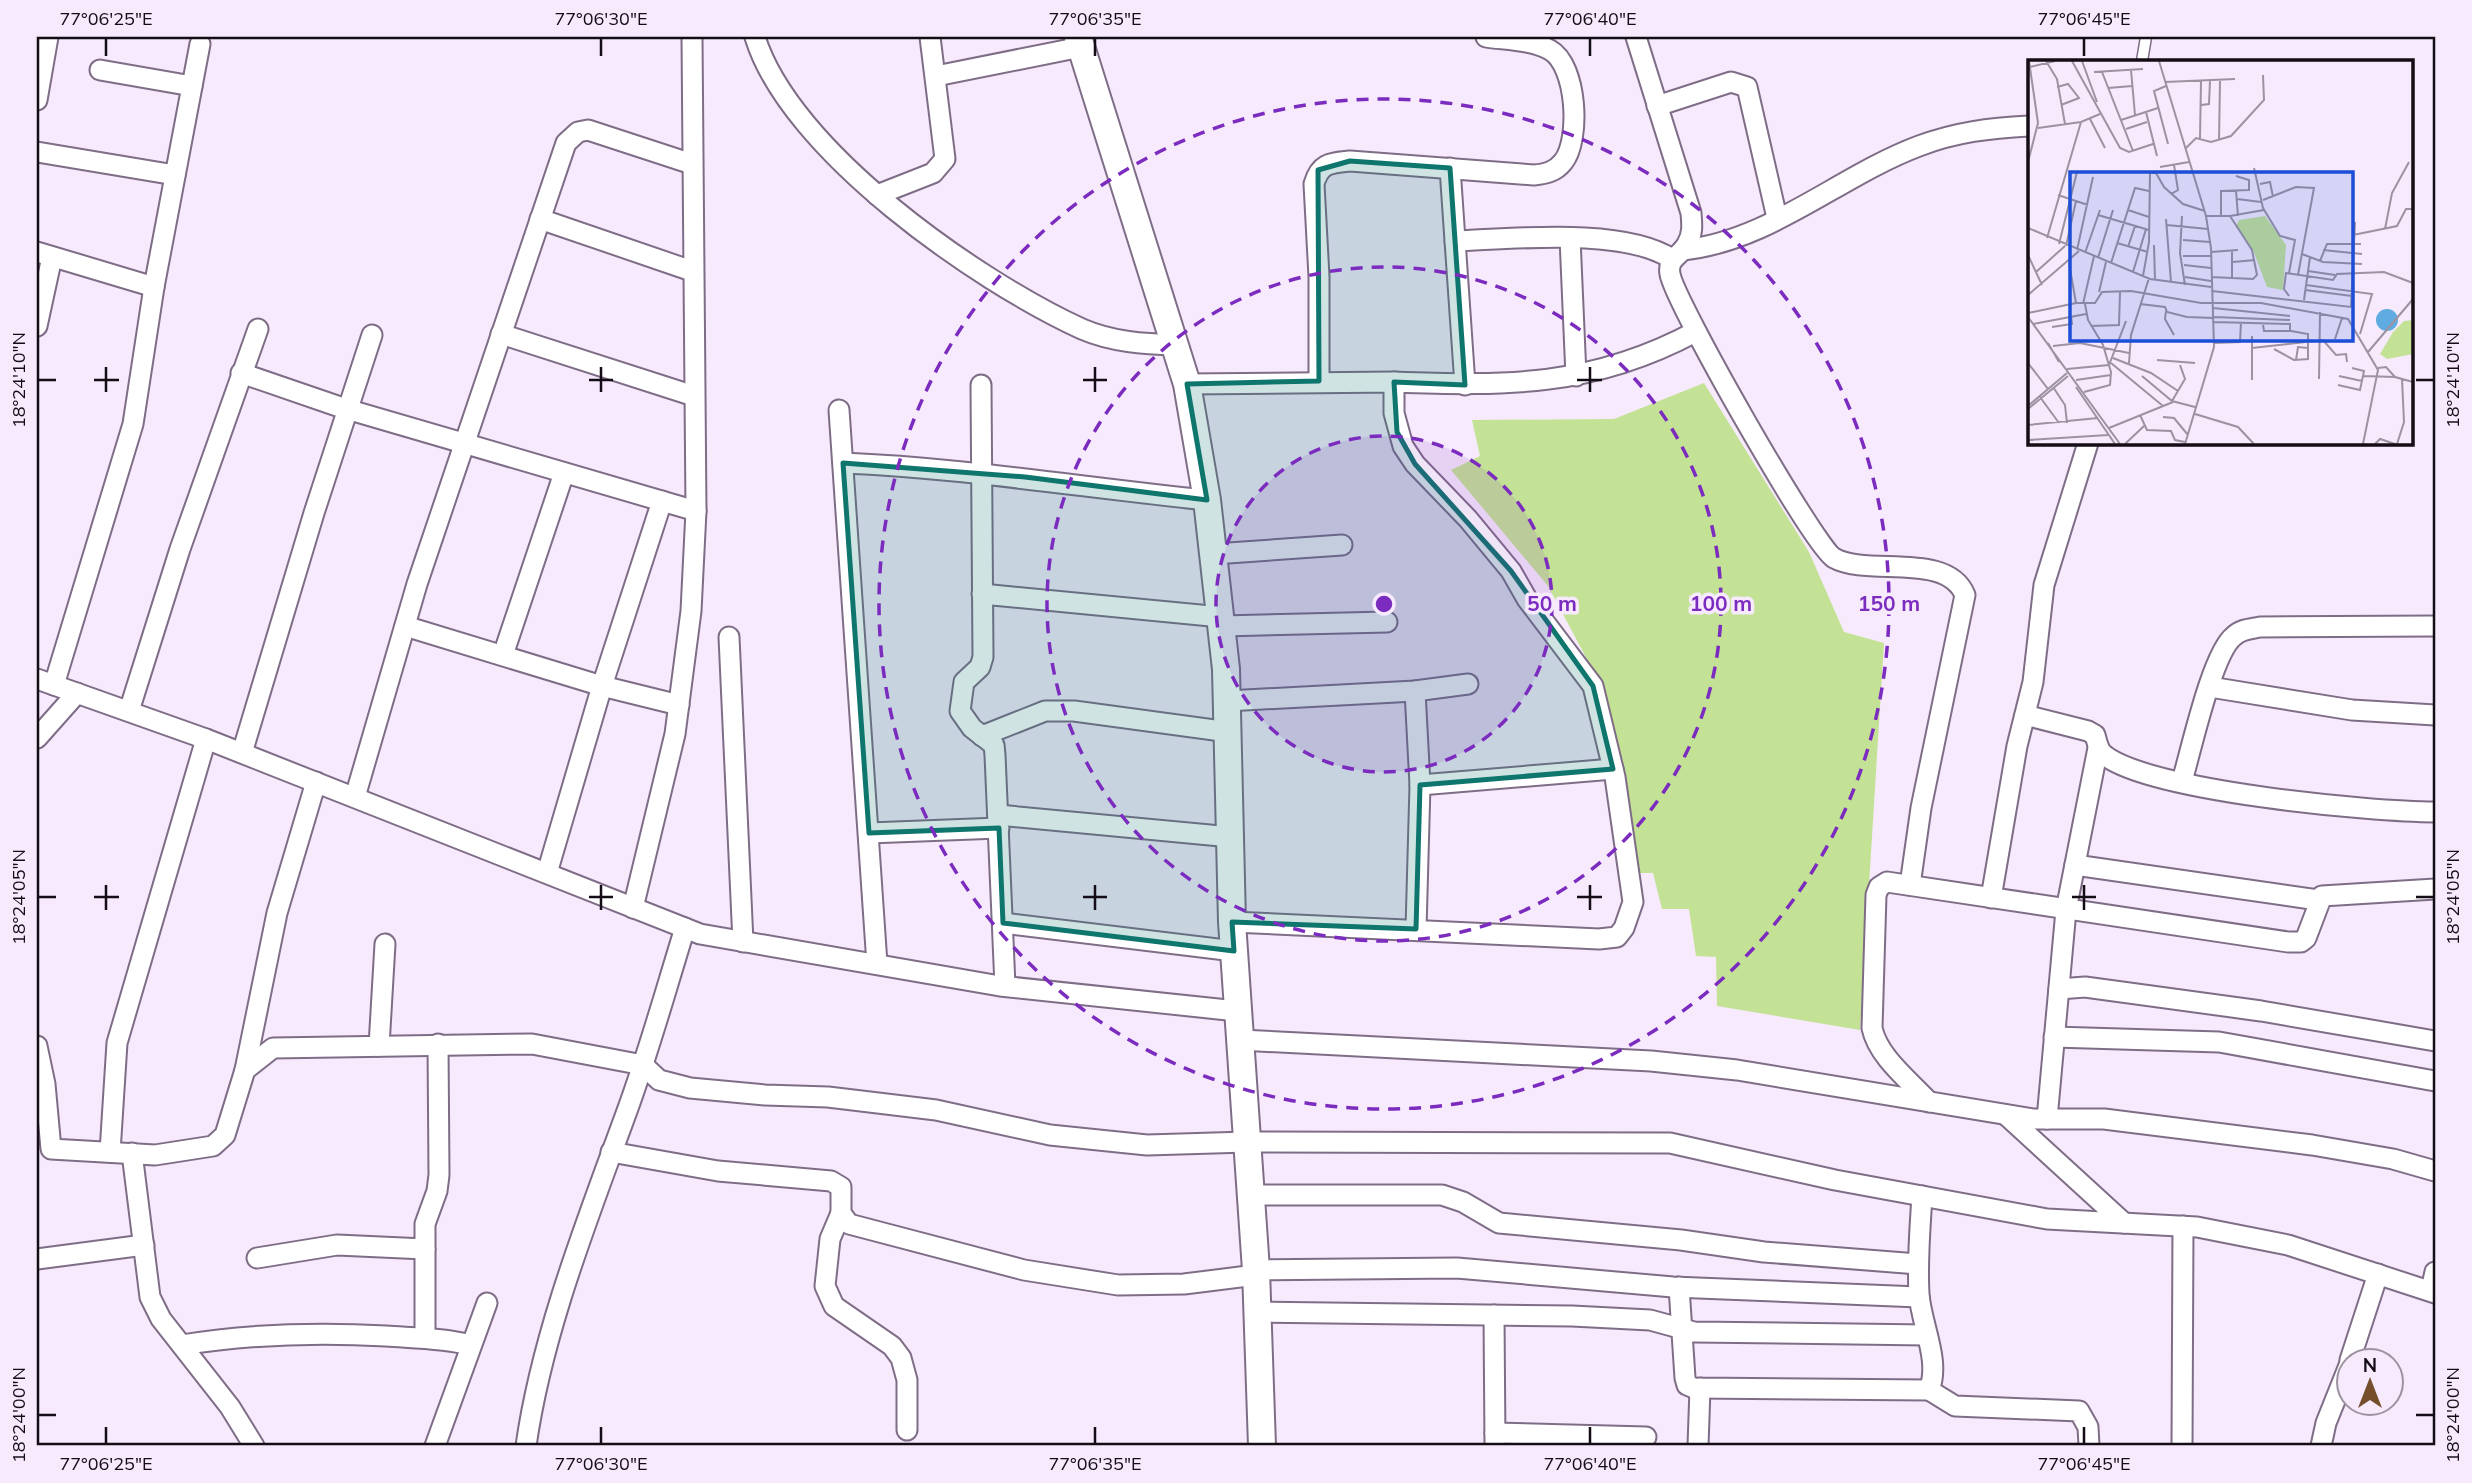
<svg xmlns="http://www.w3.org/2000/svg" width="2472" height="1483" viewBox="0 0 2472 1483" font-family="Mulish,sans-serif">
  <rect width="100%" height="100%" fill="#f6eafc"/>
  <path fill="#c4e295" d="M1704,383L1809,552L1844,632L1884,643L1860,1030L1717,1006L1716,957L1696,956L1689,909H1662L1653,873H1640L1599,682L1548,586L1451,470L1480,456L1472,420L1614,419Z"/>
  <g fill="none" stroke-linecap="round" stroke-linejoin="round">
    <defs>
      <path id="lane" d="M2142,61L2146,37"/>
      <g id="street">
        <path d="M755,37C790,151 977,281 1082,329C1112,342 1144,344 1176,345"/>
        <path d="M1636,37L1691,213C1692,224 1693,234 1687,244C1681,256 1667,258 1670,274C1674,301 1815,548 1834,558C1868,577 1947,551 1965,595L1921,808L1910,885"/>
        <path d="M100,70L192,86"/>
        <path d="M936,76L1081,47"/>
        <path d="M37,100L48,37"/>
        <path d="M1657,106L1731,82L1747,87L1777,218"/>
        <path d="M37,152L175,175"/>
        <path d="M1450,168L1465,385"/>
        <path d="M877,195L933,173L945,159L930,37"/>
        <path d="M540,219L692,271"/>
        <path d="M1570,238L1576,376"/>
        <path d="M1455,241C1513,239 1623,227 1672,259"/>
        <path d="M1683,250C1770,241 1839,176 1919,146C1956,132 1990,128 2029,126"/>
        <path d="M37,252L154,287"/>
        <path d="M37,326L52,257"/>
        <path d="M501,334L694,396"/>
        <path d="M241,373L343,408L696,511"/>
        <path d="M1319,381V277L1314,184C1320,163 1330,163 1350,161L1534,175C1545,174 1555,172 1563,162C1581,140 1577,65 1550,50C1532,40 1506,40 1486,37"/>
        <path d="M1394,382C1507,386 1592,387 1695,332"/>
        <path d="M1187,384L1394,382V413L1403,446L1415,464L1468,519L1511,571L1527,599L1593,686L1615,777L1633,902L1624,928L1617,937L1599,939L1232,922"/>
        <path d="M981,385L983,657L980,667L964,682L960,711L972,728L994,745L995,755L1005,986"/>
        <path d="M839,410L877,964"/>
        <path d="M843,463C965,468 1086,488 1207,500"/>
        <path d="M1214,554L1342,545"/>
        <path d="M982,594L1221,617"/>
        <path d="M405,626L602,686L679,705"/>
        <path d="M1222,626L1387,622"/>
        <path d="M729,637L743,942"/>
        <path d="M503,655L564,473"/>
        <path d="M37,679L206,739L700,934L1000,986L1237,1011"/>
        <path d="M54,685L133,424L154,287L200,44"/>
        <path d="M2210,687L2352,710L2435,715"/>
        <path d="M1415,691L1420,785L1416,929"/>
        <path d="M1227,701L1415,691L1468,684"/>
        <path d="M129,711L180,549L258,329"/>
        <path d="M2025,715L2088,731L2095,735C2097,742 2098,749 2103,754C2145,791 2374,812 2435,812"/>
        <path d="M982,736L1045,711H1074L1229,732"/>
        <path d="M37,738L77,693"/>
        <path d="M242,753L314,513L372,335"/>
        <path d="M2182,781C2191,751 2212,653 2234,636C2241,629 2250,629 2260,627L2435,626"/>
        <path d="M1420,785L1613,769"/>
        <path d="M355,797L417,584L566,143L578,132L588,130L692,164"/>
        <path d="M998,815L1231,837"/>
        <path d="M869,833L999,828"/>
        <path d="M2075,865L2318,900"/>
        <path d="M547,873L602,686L662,501"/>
        <path d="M1991,898L2017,746L2033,682L2044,585L2088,443"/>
        <path d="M633,908L675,734L691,611L696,511L692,37"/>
        <path d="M1003,923L1234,951"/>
        <path d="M2059,989L2085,987L2261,1011L2435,1041"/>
        <path d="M2054,1037L2219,1042L2435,1081"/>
        <path d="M1240,1040L1651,1061L1737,1070L2033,1119H2104L2312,1145L2393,1159L2435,1171"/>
        <path d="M37,1046L45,1084L51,1149L155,1155L213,1146L225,1135L245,1070L273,1048L532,1044L643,1065L659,1080L690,1088L765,1095L828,1097L936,1110L1050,1135L1147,1145L1247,1142L1670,1143L1835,1180L2047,1219L2197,1227L2288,1245L2435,1293"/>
        <path d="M379,1046L385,944"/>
        <path d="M245,1070L277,913L316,782"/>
        <path d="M1929,1102C1910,1081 1878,1057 1872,1028L1876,895L1879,887L1887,882L2288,942H2301L2306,938L2322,896L2435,889"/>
        <path d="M2006,1115L2124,1223"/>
        <path d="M2047,1119L2066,910L2098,748"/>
        <path d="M110,1152L117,1043L206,739"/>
        <path d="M611,1152L718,1171L831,1181L841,1187V1213L849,1224L1024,1270L1118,1285L1184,1284L1256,1275"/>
        <path d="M132,1153L150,1297L161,1319L230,1407L254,1446"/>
        <path d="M1251,1195H1442L1463,1202L1499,1223L1681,1240L1764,1252L1918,1264"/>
        <path d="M841,1213L830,1239L825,1286L834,1306L892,1346L901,1358L907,1380V1430"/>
        <path d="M257,1258L337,1245L425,1249"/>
        <path d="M37,1259L144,1245"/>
        <path d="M1256,1270L1457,1268L1673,1287L1919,1297"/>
        <path d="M1679,1287L1685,1378L1687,1385L1694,1388L1929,1390C1941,1361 1921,1324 1919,1294C1917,1261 1920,1229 1922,1196"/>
        <path d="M2431,1290L2435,1272"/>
        <path d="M1258,1312L1572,1316L1650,1320L1694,1332L1927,1335"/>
        <path d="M1494,1315L1495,1445"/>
        <path d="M425,1338V1224L437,1191L439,1175L438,1044"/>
        <path d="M182,1345C250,1334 317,1332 386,1336C414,1338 443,1338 471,1345"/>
        <path d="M2350,1360L2378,1274"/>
        <path d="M1929,1390L1955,1406L2079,1411L2088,1427L2089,1446"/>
        <path d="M1495,1433L1646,1437"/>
        <path d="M435,1446L487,1303"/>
        <path d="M526,1446C542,1333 588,1218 627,1111C649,1051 666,989 685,928"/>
        <path d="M1698,1446L1700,1388"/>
        <path d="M2182,1446L2183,1226"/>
        <path d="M2321,1446L2326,1423L2350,1363"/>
      </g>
      <path id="secondary" d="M1078,37L1187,384L1207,500L1226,669L1232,922L1256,1270L1262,1446"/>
    </defs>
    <use href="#lane" stroke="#7f6d87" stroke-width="13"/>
    <use href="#street" stroke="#7f6d87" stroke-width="23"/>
    <use href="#secondary" stroke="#7f6d87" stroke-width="30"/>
    <use href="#lane" stroke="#fff" stroke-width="10"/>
    <use href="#street" stroke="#fff" stroke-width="19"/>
    <use href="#secondary" stroke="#fff" stroke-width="26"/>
  </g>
  <path fill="#0f766e" fill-opacity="0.2" stroke="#0f766e" stroke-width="5" stroke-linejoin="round" d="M1350,161L1450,168L1465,385L1394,382L1397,432L1415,464L1511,571L1593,686L1613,769L1420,785L1416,929L1232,922L1234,951L1003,923L999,828L869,833L843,463L1025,477L1207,500L1187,384L1319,381L1318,170Z"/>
  <path fill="none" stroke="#140d16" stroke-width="2.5" d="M106,38V56M601,38V56M1095,38V56M1590,38V56M2084,38V56M106,367V392M601,367V392M1095,367V392M1590,367V392M38,380H56M94,380H119M589,380H613M1083,380H1107M1577,380H1602M2416,380H2434M106,885V910M601,885V910M1095,885V910M1590,885V910M2084,885V910M38,897H56M94,897H119M589,897H613M1083,897H1107M1577,897H1602M2072,897H2096M2416,897H2434M38,1415H56M2416,1415H2434M106,1427V1444M601,1427V1444M1095,1427V1444M1590,1427V1444M2084,1427V1444"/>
  <circle cx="1384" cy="604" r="168" fill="#7b2cbf" fill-opacity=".12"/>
  <g fill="none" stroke="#7b2cbf" stroke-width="3.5" stroke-dasharray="12 9">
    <circle cx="1384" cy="604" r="168"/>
    <circle cx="1384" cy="604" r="337"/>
    <circle cx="1384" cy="604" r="505"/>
  </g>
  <g transform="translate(2028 60)">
    <rect width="385" height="385" fill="#f6eafc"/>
    <path d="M237,156L258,185L255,230L239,227L225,190L208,166L211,160ZM385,260V294L359,299L352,294L365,272L376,261Z" fill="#c4e295"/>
    <path d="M348 260a11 11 0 1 1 22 0a11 11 0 1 1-22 0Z" fill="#5eace1"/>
    <path fill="none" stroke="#9c92a0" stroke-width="2" d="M18,1L29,19L37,64M44,1L92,88L101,92L125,84M54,1L69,42M131,1L178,156L183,188L186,287L157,384M2,7L27,1M103,10L107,55M66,12L115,9M74,12L105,91M137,22L207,19M138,26L126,31L140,84M29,27L40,24L51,38L33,45M80,28L104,26M173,45L181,44L182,21M118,52L129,96M62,59L77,88M93,60L130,48M10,68L53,62L72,54M98,69L119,62M172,78L173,21M191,81L192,20M158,88L168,78L183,82L203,76L236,40L235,15M0,102L10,63L1,1M132,107L161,102M226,108L235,148L252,176L267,180L261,213M122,113H128L136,127L155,144L177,151M232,124L242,122L245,137M208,131L210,156M143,134L150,130L146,105M30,135L60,145M209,139L233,142M235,140L268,127L286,128L270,215M100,150L121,157M70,155L121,170M193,155V131L221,130V120L208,116M154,156L152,193L157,225M178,156H202L224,190L229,215L225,219L183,217M202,156L236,150M138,159L143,222M139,165L180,169M0,168L122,219L183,227M357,169L364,133L381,102M325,175L369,166L378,149H385M19,178L53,62M155,180L182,182M89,183L120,192M31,184L49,112M126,185L127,220M38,186L48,141M100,187L107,166M49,190L65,117M295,190L334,194M204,191V218M183,192L210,190M57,193L72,150M274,194L295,202L334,204M0,195L14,225M155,196H183M70,198L85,150M292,201L299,184H333M205,202L227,200M41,203L48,243H67L74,232L103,231L173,243H233L320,259L350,310L335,384M83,203L107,128L121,131M156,205L183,208M280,211L307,215M8,212L37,186M105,212L118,169M115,216L121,182L122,112M157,217L183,221M278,225L344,234L332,274M277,230L324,236M184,231L323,247L327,162M71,232L78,202M0,235L51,191M261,236L256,229L258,213L305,220L309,214L356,212L385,223M276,240L282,197M55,244L66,196M112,244L137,247L139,252L159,257L186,258M185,248L262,256M138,251L137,259L146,275M0,253L48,243M0,257L92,384M186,257L262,260M186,262L263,264M5,264L58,254M91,265L92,232M235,265L236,271H262V263M63,266L92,265M24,267L44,264L43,256M307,279L314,258M20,283L31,302M186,283L212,282L213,262M25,286L52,283L101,293M224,288L295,280L308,295L318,294L319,302M246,289L266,300L280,299V274L263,271M340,292L385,239M85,298L123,313L150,331M129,300L167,303M268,300L270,287L280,288M0,303L20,329M83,303L135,346M101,303L103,275L121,218M350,308L358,307L367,317L385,322M39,309L81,305L98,261M114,316L144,341L167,347M311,316L334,321M335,316L367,317M291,319L292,252M48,320L83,315M224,320V276M310,325L332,330L336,311L324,308M25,327L37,345L39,363M48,327L87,384M56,332L82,325L83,312L75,285L60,260L57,244M12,337L31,363M144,341L157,319L152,305M0,346L39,313M0,349L40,316M167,354L210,367L226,384M112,355L119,370L143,371L147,380L157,382M135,357L146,358L160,375M0,365L70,358M81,368L145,342M0,380L80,375M97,384L116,366M347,384L352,379L367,384M369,384L376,362L374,319"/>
    <path fill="#1d4ed8" fill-opacity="0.15" stroke="#1d4ed8" stroke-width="3.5" d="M42,112H325V281H42Z"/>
    <rect width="385" height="385" fill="none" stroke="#140d16" stroke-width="3.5"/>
  </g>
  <circle cx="1384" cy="604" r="10" fill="#7b2cbf" stroke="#f6eafc" stroke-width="3.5"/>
  <g font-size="21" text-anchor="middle" font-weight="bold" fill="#7b2cbf" stroke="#f6eafc" stroke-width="7" stroke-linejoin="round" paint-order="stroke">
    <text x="1552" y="611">50 m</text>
    <text x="1721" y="611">100 m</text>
    <text x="1889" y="611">150 m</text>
  </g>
  <rect width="2472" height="1483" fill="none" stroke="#f6eafc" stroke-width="77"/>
  <g transform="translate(2370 1382)"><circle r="33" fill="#f6eafc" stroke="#9c92a0" stroke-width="2"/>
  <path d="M0-5L12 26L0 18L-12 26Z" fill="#754f2b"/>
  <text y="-10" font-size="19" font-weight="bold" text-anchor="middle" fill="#140d16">N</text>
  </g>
  <rect x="38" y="38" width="2396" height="1406" fill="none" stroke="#140d16" stroke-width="2.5"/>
  <g font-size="18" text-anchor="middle" fill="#140d16">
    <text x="106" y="25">77°06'25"E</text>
    <text x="601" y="25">77°06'30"E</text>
    <text x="1095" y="25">77°06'35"E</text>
    <text x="1590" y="25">77°06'40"E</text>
    <text x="2084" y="25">77°06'45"E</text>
    <text transform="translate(19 380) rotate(-90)" y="6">18°24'10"N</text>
    <text transform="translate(2453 380) rotate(-90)" y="6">18°24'10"N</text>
    <text transform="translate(19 897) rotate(-90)" y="6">18°24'05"N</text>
    <text transform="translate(2453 897) rotate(-90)" y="6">18°24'05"N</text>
    <text transform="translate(19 1415) rotate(-90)" y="6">18°24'00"N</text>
    <text transform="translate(2453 1415) rotate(-90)" y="6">18°24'00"N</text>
    <text x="106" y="1470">77°06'25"E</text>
    <text x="601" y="1470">77°06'30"E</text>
    <text x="1095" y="1470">77°06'35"E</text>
    <text x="1590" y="1470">77°06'40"E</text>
    <text x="2084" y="1470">77°06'45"E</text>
  </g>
</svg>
